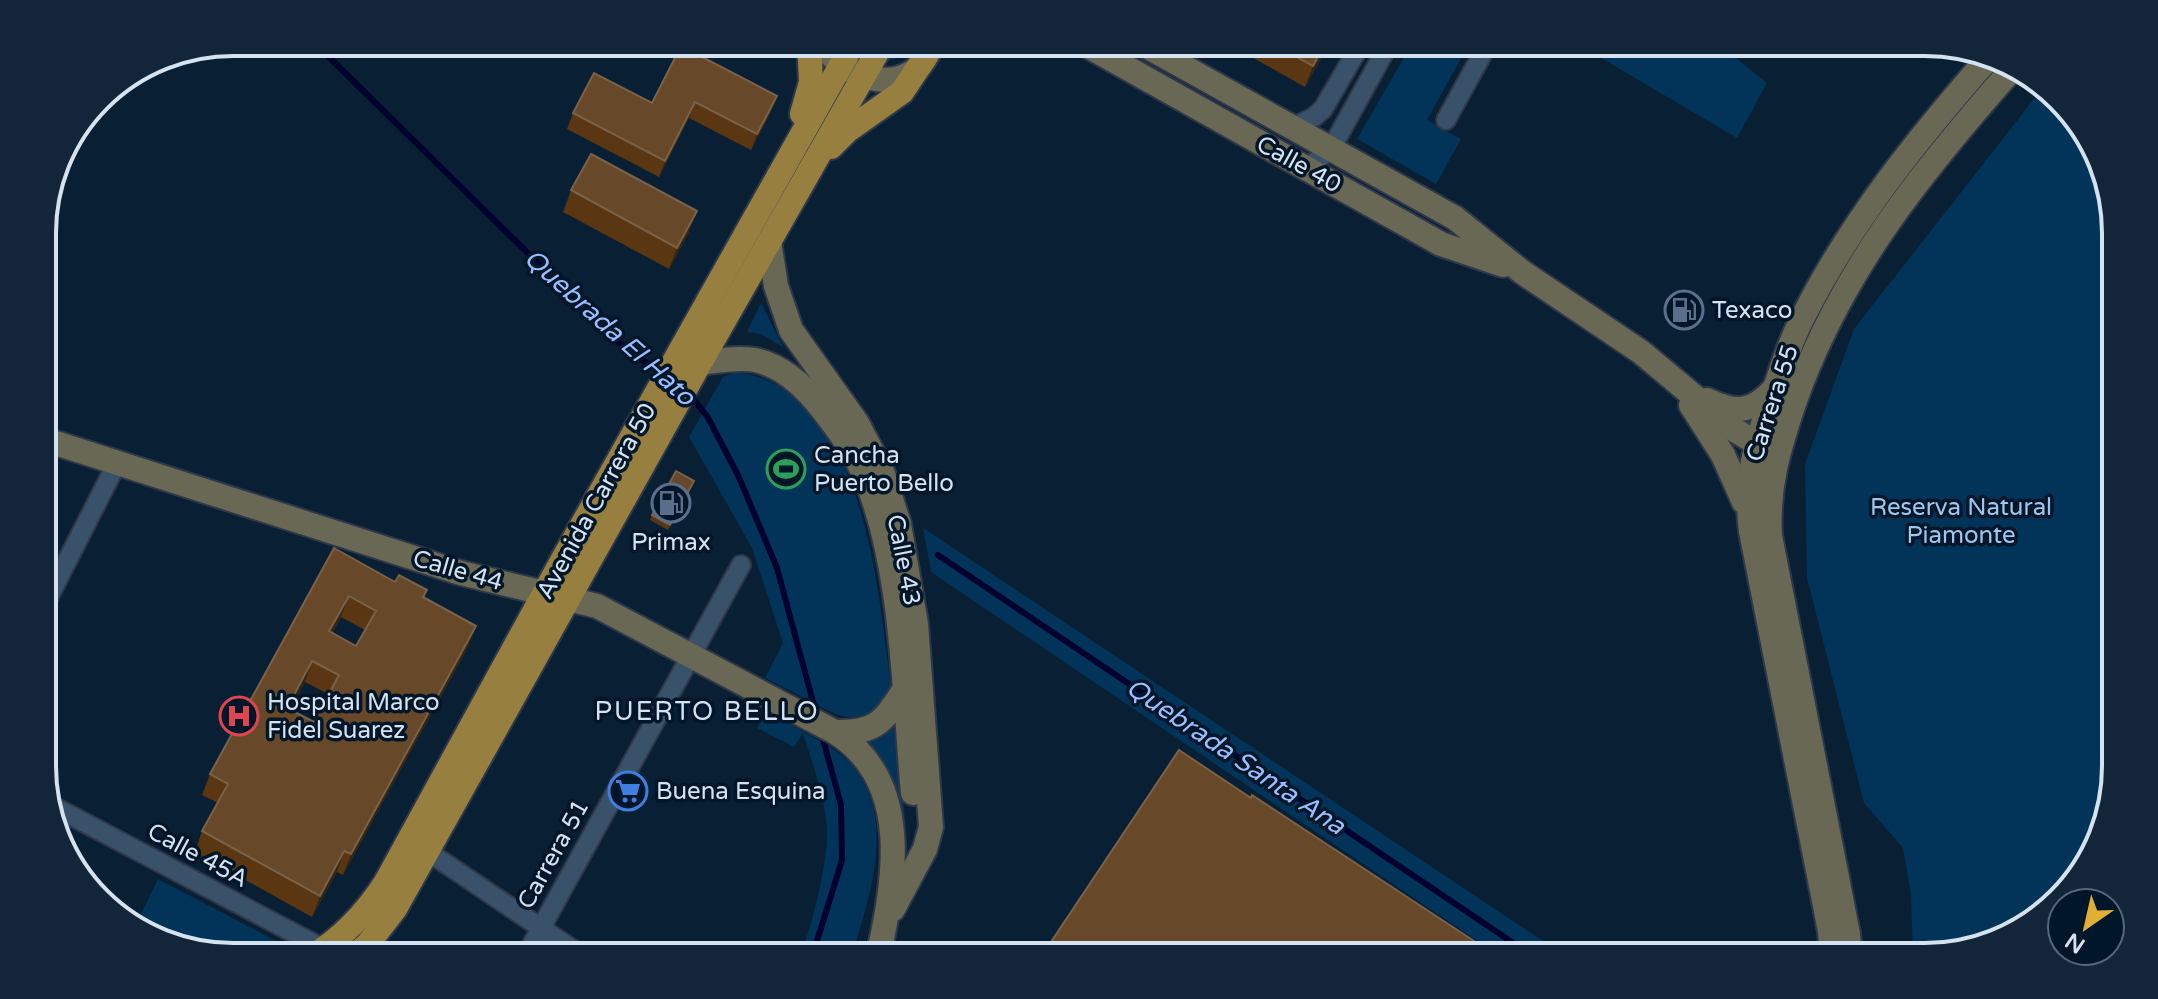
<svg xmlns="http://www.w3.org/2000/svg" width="2158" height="999" viewBox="0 0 2158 999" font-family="'Varela Round',sans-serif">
  <rect width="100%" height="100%" fill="#091f33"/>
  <g fill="#023359">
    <path d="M895,42H916L906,56L884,62Z"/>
    <path d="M1413,42H1470L1427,120L1461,139L1436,184L1357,139Z"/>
    <path d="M1574,42H1716L1767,83L1737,138Z"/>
    <path d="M2041,90L2077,117L2114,209L2116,766L2101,839L2031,924L1937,957H1913L1911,895L1903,848L1864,803L1807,578L1805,464L1854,329Z"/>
    <path d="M761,303L783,347L761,334L747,332Z"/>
    <path d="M736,372C864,388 877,586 891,685C869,730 846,721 809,701C795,693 780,685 765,678L783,643L752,548L689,437L723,377Z"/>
    <path d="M923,528L1567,957H1501L931,572Z"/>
    <path d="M766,712C786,723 837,747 850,763C899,820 869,894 852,957H800C812,924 828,864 827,829C825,797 812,763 803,733L794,747L757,728Z"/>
    <path d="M897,723L907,844L903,871L853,736L882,731Z"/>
    <path d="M158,879L280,943L249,954L228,956L160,942L136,924Z"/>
  </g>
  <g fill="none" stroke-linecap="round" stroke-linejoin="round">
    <g stroke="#00012f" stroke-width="6">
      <path d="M309,42L332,60L618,342L661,374"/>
      <path d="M690,395L707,416L738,475L777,568L816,713"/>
      <path d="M938,555L1534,957"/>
      <path d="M812,957L842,860L841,805L821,732"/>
    </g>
    <defs>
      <g id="street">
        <path d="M1446,120L1489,42"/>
        <path d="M1292,128L1314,117L1323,109L1362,42"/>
        <path d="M1307,168L1331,149L1390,42"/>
        <path d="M43,608L117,463"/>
        <path d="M49,804L324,949"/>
        <path d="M427,851L584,957"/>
        <path d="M525,957L741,565"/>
      </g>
      <g id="secondary">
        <path d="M821,42C838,70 880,91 911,73C922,67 928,53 934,42"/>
        <path d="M1081,42L1441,244L1503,265"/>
        <path d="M1139,42L1455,218L1522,272L1641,352L1733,429L1768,450"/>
        <path d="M769,241L776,286L791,330L857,423L882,471L899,524L916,624L931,827L925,849L893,909"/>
        <path d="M700,363C717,361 737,357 755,360C783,366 805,387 822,409C837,428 852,448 862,470C903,559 904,695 913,793"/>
        <path d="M1707,400C1737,414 1752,413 1775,388"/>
        <path d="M1691,405L1723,455L1744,502"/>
        <path d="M43,439L461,573L597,606L835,732C913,781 895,880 878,957"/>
        <path d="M835,732C875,733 883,723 904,690"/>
        <path d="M1832,957L1830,931L1751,531C1744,481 1756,441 1773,395C1781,370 1789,345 1801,321C1850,222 1919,137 1991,55"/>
        <path d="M1850,957L1848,934L1770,536C1767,487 1778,452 1793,406C1839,273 1921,172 2013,68"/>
      </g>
      <g id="primary">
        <path d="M802,114L811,82L809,42"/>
        <path d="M831,147L847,131L902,92L926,56"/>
        <path d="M311,957C343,938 366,913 386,882L563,559L854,42"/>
        <path d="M352,957L367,945L395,909L700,363L883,42"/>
      </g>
    </defs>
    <use href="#street" stroke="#2f3849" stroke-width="22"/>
    <use href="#secondary" stroke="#2f3849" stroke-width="28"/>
    <use href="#primary" stroke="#2f3849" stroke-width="28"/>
    <use href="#street" stroke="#3a5269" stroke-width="18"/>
    <use href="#secondary" stroke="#686854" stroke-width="24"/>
    <use href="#primary" stroke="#977f40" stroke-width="24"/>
  </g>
  <g fill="#5a3712" fill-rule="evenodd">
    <path d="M1225,42H1330L1305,87Z"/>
    <path d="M681,46L771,112L751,150L689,118L659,177L567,129L573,113L652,103Z"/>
    <path d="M571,190L689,232L669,269L563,212Z"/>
    <path d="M692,486L668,530L650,520L652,515Z"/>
    <path d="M334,548L395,582L427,590L424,598L468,647L343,875L337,872L312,917L195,852L202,831L218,803L202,795L210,774ZM341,617L365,630L356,646L332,633ZM305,682L328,694L314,722L290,709Z"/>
  </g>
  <g fill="#342615">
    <path d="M1326,42H1330L1305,87L1313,66Z"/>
    <path d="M777,96L771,112L751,150L757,134Z"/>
    <path d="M695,102L689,118L659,177L665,161Z"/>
    <path d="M697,211L689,232L669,269L677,248Z"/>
    <path d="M349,596L341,617L321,652L329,631Z"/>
    <path d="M476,626L468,647L343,875L351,854Z"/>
    <path d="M312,661L305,682L280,729L287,708Z"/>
    <path d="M344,851L337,872L312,917L320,896Z"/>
    <path d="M1474,941L1468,957H1463Z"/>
  </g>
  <g fill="#67492a" stroke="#796249" stroke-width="2" fill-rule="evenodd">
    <path d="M1270,42H1326L1313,66Z"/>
    <path d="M681,46L777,96L757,134L695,102L665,161L573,113L594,73L652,103Z"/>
    <path d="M591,154L697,211L677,248L571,190Z"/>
    <path d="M676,471L694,481L670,525L652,515Z"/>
    <path d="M334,548L395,582L399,575L427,590L423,597L476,626L351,854L344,851L320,896L202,831L228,784L210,774ZM349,596L376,611L356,646L329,631ZM312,661L339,675L314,722L287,708Z"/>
    <path d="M1179,750L1251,798L1252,795L1474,941L1463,957H1048L1043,954Z"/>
  </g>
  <defs>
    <symbol id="fuel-ring" viewBox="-11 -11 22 22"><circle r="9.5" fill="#021629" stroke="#5c6f8a" stroke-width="1.5"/><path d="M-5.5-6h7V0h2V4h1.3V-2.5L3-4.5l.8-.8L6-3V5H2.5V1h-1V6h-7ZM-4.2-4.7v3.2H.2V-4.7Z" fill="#5c6f8a"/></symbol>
    <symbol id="stadium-ring" viewBox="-11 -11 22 22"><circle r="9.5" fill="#021629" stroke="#2e9e5b" stroke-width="1.5"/><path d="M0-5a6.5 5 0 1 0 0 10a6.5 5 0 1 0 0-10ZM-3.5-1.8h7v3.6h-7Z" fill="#2e9e5b"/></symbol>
    <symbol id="hospital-ring" viewBox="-11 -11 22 22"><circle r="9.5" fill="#021629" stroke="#e0444e" stroke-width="1.5"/><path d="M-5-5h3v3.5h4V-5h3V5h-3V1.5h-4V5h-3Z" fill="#e0444e"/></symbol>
    <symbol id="supermarket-ring" viewBox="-11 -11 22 22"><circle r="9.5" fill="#021629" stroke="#3f7fe0" stroke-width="1.5"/><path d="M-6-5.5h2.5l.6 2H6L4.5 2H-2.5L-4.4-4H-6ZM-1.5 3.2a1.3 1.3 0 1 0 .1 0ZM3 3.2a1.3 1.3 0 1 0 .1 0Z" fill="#3f7fe0"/></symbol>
  </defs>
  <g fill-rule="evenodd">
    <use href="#fuel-ring" x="1662" y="288" width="44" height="44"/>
    <use href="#stadium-ring" x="764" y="447" width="44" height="44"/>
    <use href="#fuel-ring" x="649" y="481" width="44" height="44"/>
    <use href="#hospital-ring" x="217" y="694" width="44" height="44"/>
    <use href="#supermarket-ring" x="606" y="769" width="44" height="44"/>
  </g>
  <g text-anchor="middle" stroke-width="7" stroke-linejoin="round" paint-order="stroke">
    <g font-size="24" fill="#d5e3f1" stroke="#021629">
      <text transform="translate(1299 164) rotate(29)" y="8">Calle 40</text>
      <text transform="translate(1772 403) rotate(-72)" y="8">Carrera 55</text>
      <text transform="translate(596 501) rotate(-61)" y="8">Avenida Carrera 50</text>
      <text transform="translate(904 560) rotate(79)" y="8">Calle 43</text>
      <text transform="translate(458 570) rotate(16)" y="8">Calle 44</text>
      <text transform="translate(553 854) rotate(-61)" y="8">Carrera 51</text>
      <text transform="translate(198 855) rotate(28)" y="8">Calle 45A</text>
    </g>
    <g font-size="24" fill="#d5e3f1" stroke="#021629" text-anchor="start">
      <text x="1712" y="318">Texaco</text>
      <text x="814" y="463">Cancha<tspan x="814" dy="28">Puerto Bello</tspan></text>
      <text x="671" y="550" text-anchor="middle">Primax</text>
      <text x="267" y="710">Hospital Marco<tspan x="267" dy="28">Fidel Suarez</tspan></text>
      <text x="656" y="799">Buena Esquina</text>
    </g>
    <g font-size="24" fill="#9cc7f1" stroke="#021629">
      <text x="1961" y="515">Reserva Natural<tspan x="1961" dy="28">Piamonte</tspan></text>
    </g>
    <g font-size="26" font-style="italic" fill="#9abeff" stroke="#021629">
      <text transform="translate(610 327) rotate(42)" y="9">Quebrada El Hato</text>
      <text transform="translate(1236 756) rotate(34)" y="9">Quebrada Santa Ana</text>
    </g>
    <g font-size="26" letter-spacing="2" fill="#d5e3f1" stroke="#021629">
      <text x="707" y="720">PUERTO BELLO</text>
    </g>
  </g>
  <path d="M0 0H2158V999H0ZM233 56H1925A177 177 0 0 1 2102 233V766A177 177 0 0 1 1925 943H233A177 177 0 0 1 56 766V233A177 177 0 0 1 233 56Z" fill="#132639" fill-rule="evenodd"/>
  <path fill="none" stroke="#d5e3f1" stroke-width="4" d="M233 56H1925A177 177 0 0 1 2102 233V766A177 177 0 0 1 1925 943H233A177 177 0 0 1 56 766V233A177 177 0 0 1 233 56Z"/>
  <g transform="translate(2086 927) rotate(214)"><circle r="38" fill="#021629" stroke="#566879" stroke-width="2"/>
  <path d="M0-6L14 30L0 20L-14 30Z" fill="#e1af34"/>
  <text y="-12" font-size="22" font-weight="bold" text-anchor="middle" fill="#d5e3f1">N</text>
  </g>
</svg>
